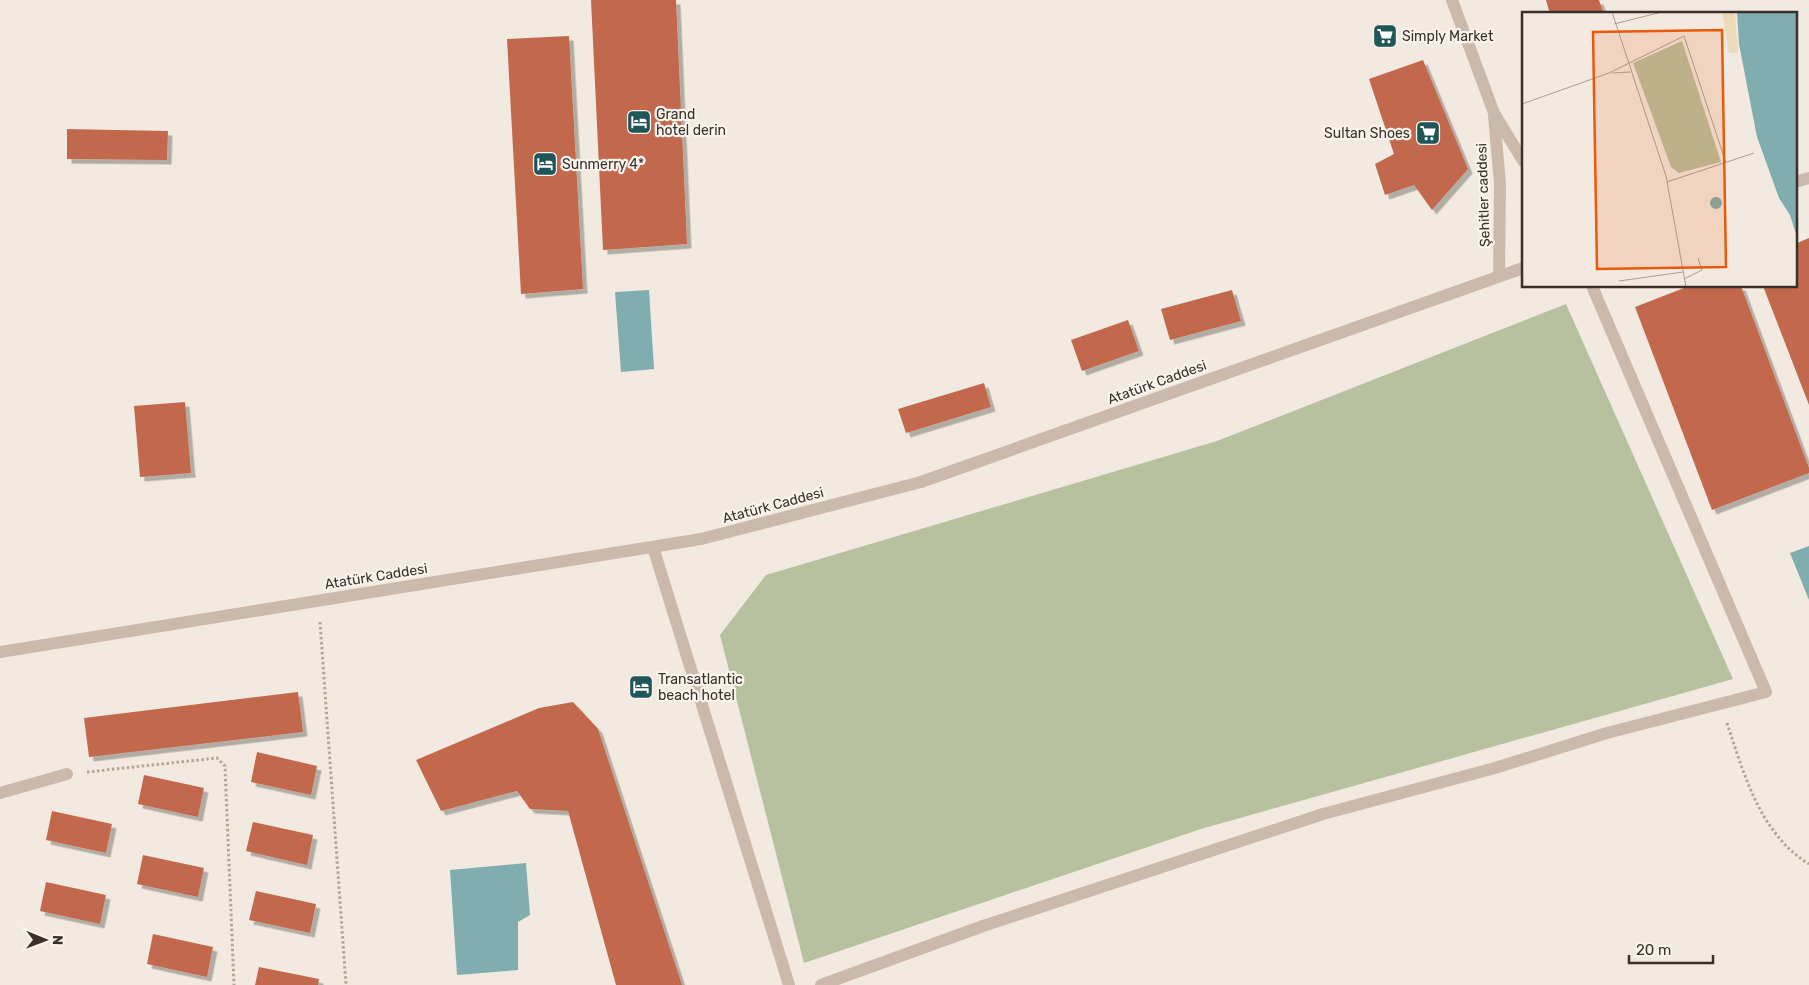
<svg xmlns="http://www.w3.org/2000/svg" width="1809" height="985" viewBox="0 0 1809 985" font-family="Rubik,sans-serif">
  <defs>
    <filter id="shadow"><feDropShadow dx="4.5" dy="4.5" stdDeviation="0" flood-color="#0004"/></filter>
  </defs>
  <rect width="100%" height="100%" fill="#f2eae0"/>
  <path fill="#b7c1a0" d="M1566,304L1733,679L1201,829L804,963L720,635L766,575L1217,441Z"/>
  <g fill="#80adaf">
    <path d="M649,290L654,369L621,372L615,292Z"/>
    <path d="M1809,546V600L1790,553Z"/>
    <path d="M526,863L530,915L518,922V970L457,975L450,870Z"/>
  </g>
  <g fill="#c2694e" filter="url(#shadow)">
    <path d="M591,0H676L687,244L603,250Z"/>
    <path d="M1546,0H1599L1604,14H1550Z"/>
    <path d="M569,36L583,289L521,294L507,39Z"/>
    <path d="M1423,60L1468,169L1432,210L1414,185L1385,195L1375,164L1394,154L1369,79Z"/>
    <path d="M67,129L168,131L167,160L67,159Z"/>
    <path d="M1809,238V405L1763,286H1795V244Z"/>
    <path d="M1689,286H1741L1809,468V473L1712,510L1635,307Z"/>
    <path d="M1232,290L1241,321L1170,340L1161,309Z"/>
    <path d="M1128,320L1139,351L1082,371L1071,340Z"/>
    <path d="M984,383L991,407L906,433L898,409Z"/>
    <path d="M185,402L191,473L140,477L134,406Z"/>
    <path d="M298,692L303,732L89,757L84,718Z"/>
    <path d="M573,702L598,729L682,985H616L568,811L530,809L517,791L441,811L416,760L539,708Z"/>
    <path d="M257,752L317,766L311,795L251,782Z"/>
    <path d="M144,775L204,788L198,817L138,804Z"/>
    <path d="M52,811L112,824L106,853L46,840Z"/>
    <path d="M253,822L313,835L307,865L246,851Z"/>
    <path d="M143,855L204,868L198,897L137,884Z"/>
    <path d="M46,882L106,895L100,924L40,911Z"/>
    <path d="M256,891L316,904L310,933L249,920Z"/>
    <path d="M153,934L213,947L207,977L147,964Z"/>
    <path d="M259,967L319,979L318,985H255Z"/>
  </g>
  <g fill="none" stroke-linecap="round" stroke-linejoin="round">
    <g stroke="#b6a496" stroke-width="3" stroke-dasharray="2.5 2.5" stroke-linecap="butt">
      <path d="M320,622L346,985"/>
      <path d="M1727,723C1744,774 1760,834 1809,864"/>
      <path d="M87,772L217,758L225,766L234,985"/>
    </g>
    <g stroke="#cbbaac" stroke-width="12">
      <path d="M1452,0L1494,113L1523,161"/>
      <path d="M1494,116L1500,183L1499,275"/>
      <path d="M1795,182L1809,178"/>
      <path d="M653,547L789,985"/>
      <path d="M0,652L701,539L921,482L1523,268"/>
      <path d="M0,793L67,774"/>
      <path d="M821,985L983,926L1323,814L1495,768L1607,733L1766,692L1592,286"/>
    </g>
  </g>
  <defs>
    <symbol id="supermarket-square" viewBox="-11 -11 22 22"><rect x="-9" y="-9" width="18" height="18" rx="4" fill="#215659" stroke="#faf4ed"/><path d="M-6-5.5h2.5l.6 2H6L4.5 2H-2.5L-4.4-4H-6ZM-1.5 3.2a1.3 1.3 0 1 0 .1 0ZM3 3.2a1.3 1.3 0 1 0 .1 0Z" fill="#fff"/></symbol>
    <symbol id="hotel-square" viewBox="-11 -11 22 22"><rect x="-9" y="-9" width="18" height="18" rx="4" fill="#215659" stroke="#faf4ed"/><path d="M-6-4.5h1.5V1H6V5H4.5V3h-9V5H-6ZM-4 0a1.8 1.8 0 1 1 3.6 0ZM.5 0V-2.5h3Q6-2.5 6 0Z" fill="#fff"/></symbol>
  </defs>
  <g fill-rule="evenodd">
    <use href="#supermarket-square" x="1371" y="22" width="28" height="28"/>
    <use href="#hotel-square" x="625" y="108" width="28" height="28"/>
    <use href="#supermarket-square" x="1414" y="119" width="28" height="28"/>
    <use href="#hotel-square" x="531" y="150" width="28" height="28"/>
    <use href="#hotel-square" x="627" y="673" width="28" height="28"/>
  </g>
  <g text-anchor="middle" stroke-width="4.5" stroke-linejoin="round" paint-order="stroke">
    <g font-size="14" fill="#392f2b" stroke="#faf4ed" text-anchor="start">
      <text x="1402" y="41">Simply Market</text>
      <text x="656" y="119">Grand<tspan x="656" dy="16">hotel derin</tspan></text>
      <text x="1410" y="138" text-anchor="end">Sultan Shoes</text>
      <text x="562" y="169">Sunmerry 4*</text>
      <text x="658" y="684">Transatlantic<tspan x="658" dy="16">beach hotel</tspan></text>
    </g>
    <g font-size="14" fill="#392f2b" stroke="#faf4ed">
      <text transform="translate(1483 195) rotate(-92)" y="5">Şehitler caddesi</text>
      <text transform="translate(1157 382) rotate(-20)" y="5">Atatürk Caddesi</text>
      <text transform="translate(773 505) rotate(-15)" y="5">Atatürk Caddesi</text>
      <text transform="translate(376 576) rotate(-9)" y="5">Atatürk Caddesi</text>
    </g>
  </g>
  <g transform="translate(1522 12)">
    <rect width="275" height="275" fill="#f2eae0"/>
    <path d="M160,29L199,150L157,161L149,155L111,51Z" fill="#b7c1a0"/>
    <path d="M200,0H213L216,41H207Z" fill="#ecdab8"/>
    <path d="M215,0H275V225L268,203L257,186L235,125L217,32ZM188 191a6 6 0 1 1 12 0a6 6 0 1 1-12 0Z" fill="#80adaf"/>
    <path fill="none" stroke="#a89f98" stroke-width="1" d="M90,0L144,164L164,275M92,12L140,0M90,61L108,60M0,92L87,61L162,24L204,151M145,170L232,141M162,267L180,258L176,246M97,269L161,260"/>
    <path fill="#e8590c" fill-opacity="0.15" stroke="#e8590c" stroke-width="2.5" d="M200,18L204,255L75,257L71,20Z"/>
    <rect width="275" height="275" fill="none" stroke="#392f2b" stroke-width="2.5"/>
  </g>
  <g transform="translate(45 940) rotate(91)" stroke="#faf4ed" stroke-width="4" paint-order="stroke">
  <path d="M0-4L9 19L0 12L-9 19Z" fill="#392f2b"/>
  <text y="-8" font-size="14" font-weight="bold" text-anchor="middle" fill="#392f2b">N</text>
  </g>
  <path d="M1629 955v8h84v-8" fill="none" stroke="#392f2b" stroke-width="2.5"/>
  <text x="1636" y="955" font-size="15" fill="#392f2b" stroke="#faf4ed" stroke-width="4" paint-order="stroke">20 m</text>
</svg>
